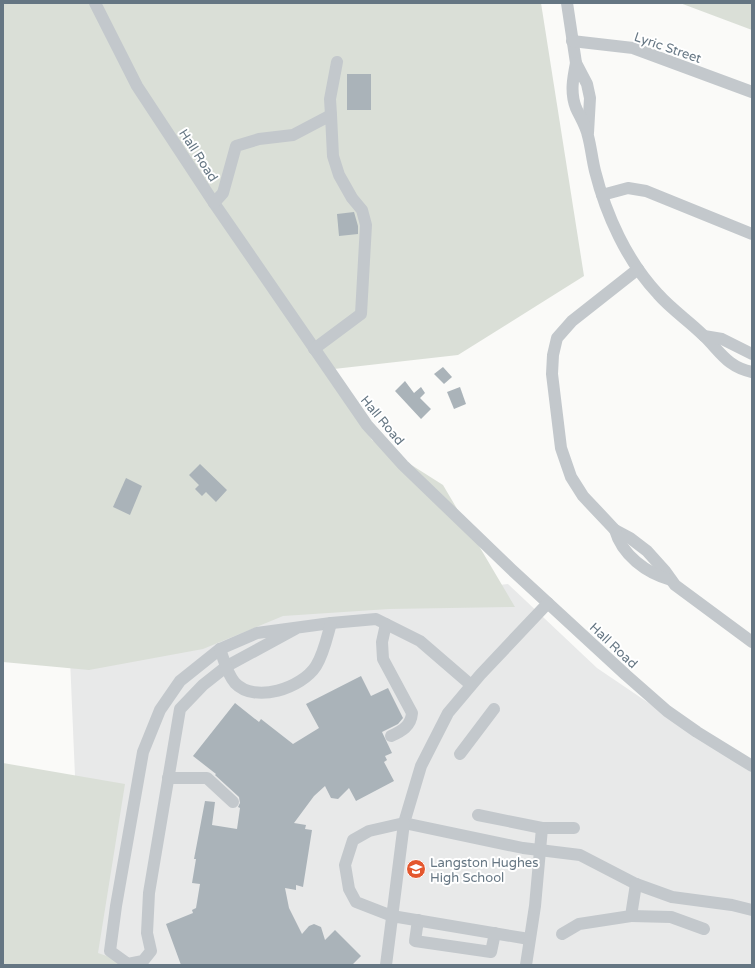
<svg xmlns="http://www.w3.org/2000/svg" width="755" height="968" viewBox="0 0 755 968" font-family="'Varela Round',sans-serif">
  <rect width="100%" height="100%" fill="#fafaf8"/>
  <path fill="#e8e9e9" d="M508,584L597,668L752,773V965H83L69,635Z"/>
  <g fill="#dadfd7">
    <path d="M3,3H541L584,276L458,355L325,370L372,440L443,485L515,607L389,609L283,616L203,649L89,670L3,662Z"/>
    <path d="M680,3H752V30Z"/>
    <path d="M3,763L125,784L98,953L133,965H3Z"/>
  </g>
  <g fill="#aab3b9">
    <rect x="347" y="74" width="24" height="36"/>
    <path d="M354,212L358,226V234L339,236L337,214Z"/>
    <path d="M443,367L452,377L444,384L434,374Z"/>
    <path d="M405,381L414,393L421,387L425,393L420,398L431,409L421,419L395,391Z"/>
    <path d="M460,387L466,404L454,409L447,392Z"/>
    <path d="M200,464L227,490L216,502L206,492L202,496L195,489L199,485L189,475Z"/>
    <path d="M126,478L142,486L130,515L113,507Z"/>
    <path d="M361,676L371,696L388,688L403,718L398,724L382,732L392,753L385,756L387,760L384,762L394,781L356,801L349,788L338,799L331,798L325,786L314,796L294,823L306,825L305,829L312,830L303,887L296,885V890L285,888L289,908L302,934L309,926L314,924L321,927L325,940L335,930L361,956L352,965H181L166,924L193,913L192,910L196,908L200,884L192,883L196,859H194L205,801L215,802L212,825L237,829L240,808L238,807L240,803L239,797L215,775L216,774L193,756L235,703L259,722L261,719L293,744L319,728L306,704Z"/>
  </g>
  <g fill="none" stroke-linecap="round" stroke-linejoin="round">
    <g stroke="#c3c8cc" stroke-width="12">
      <path d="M95,3L137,86L214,203L367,425L403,465L511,569L626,675L667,711L697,732L752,766"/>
      <path d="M567,3L576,63L587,84L590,98L588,133"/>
      <path d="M572,41L633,48L752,92"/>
      <path d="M576,63C573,78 570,93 576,108C580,117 586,126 588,136C591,147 592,159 595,171C606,215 627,261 658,294C671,309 689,321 703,335C720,351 727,367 752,372"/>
      <path d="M331,115L330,99L337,62"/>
      <path d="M602,195L628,188L646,191L752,234"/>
      <path d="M214,203L223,193L236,146L259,139L293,135L331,115L333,156L339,175L352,198L362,210L366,225L361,314L314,349"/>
      <path d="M638,269L572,321L557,338L553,355L552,374L561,448L571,477L583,496L615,530L630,538L647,551L665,571L675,585L752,642"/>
      <path d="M704,336L722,339L752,354"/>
      <path d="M615,530C622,555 646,573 671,580"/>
      <path d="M548,603L480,675L448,713L421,766L404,823L523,848L580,855L636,884L672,897L732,905L752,910"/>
      <path d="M386,624L382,642L383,659L412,713C411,726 402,731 391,736"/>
      <path d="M297,628L227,666L203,685L180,709L149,893L147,933L151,951L143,961L128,964L110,951L116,906L143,752L160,710L180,681L220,649L257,633L331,623L376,619L420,641L471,685"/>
      <path d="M220,649C224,660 227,674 235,683C255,704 302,688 316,666C324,653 327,637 331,623"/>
      <path d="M460,754L494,709"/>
      <path d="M168,778H207L233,802"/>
      <path d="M478,815L542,828H574"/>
      <path d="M631,916L671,917L704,929"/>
      <path d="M418,920L415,941L491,952L495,933"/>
      <path d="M562,934L579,924L631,916L636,884"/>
      <path d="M386,965L404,823L369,831L353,840L345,865L349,889L356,902L392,916L529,939"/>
      <path d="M526,965L535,906L542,828"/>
    </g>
  </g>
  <defs>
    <symbol id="school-disc" viewBox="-11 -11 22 22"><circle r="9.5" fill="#e4572e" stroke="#fff"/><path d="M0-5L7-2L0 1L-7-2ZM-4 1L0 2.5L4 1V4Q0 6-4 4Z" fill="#fff"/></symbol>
  </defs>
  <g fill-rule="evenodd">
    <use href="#school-disc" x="405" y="858" width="22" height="22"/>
  </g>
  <g text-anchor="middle" stroke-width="4" stroke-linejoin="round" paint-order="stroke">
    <g font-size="13" fill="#657683" stroke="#fff">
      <text transform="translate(668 47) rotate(19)" y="5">Lyric Street</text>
      <text transform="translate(199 155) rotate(57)" y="5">Hall Road</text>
      <text transform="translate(383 420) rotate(50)" y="5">Hall Road</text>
      <text transform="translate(614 645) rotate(43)" y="5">Hall Road</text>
    </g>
    <g font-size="13" fill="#657683" stroke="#fff" text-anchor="start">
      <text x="430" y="867">Langston Hughes<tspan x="430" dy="15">High School</tspan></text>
    </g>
  </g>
  <rect width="755" height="968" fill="none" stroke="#657683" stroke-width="8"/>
</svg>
